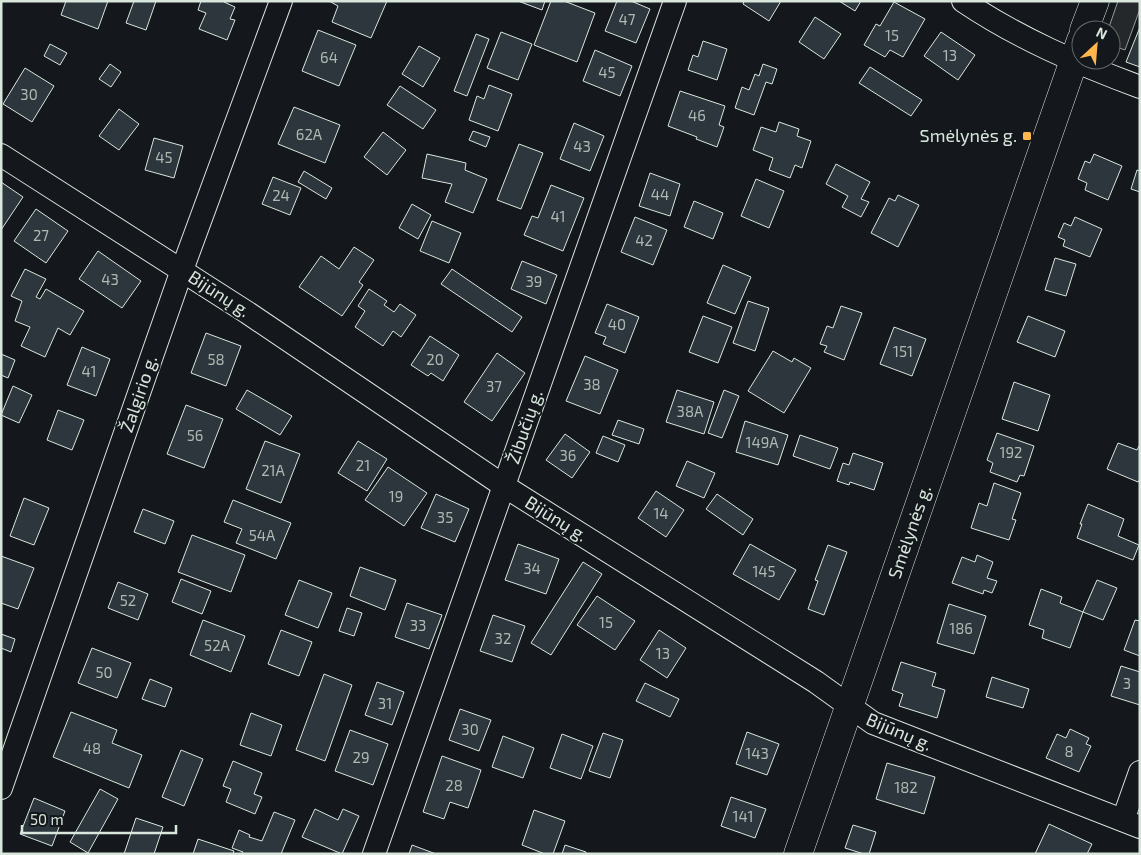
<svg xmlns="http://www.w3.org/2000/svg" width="1141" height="855" viewBox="0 0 1141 855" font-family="'Exo 2',sans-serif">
  <rect width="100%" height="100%" fill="#14181c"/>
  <path fill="#24282b" stroke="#939e99" d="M1118,1H1140V9L1125,50L1111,45V30H1108Z"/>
  <g fill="#2c363c" stroke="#d8e6dc">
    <path d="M66,1H108L98,29L61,15Z"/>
    <path d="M134,1H156L146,30L126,23Z"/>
    <path d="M201,1H224V2L235,7L230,19L235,20L227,40L199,29L206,13L198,10Z"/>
    <path d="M329,1H387L371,38L332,22L338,6Z"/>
    <path d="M518,1H545L542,10Z"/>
    <path d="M551,1H564L595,13L577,62L534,45Z"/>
    <path d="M617,1H631L650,9L636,43L605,31Z"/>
    <path d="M744,1H781L769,21L743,4Z"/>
    <path d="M839,1H861L855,11Z"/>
    <path d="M894,2L925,19L903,57L890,50L885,57L864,45L876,24L880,26Z"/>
    <path d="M815,17L841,34L824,59L799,42Z"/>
    <path d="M1140,27V67L1126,62Z"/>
    <path d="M318,30L356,45L339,86L302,71Z"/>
    <path d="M501,32L532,44L518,80L487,68Z"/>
    <path d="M941,32L975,55L958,80L924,56Z"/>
    <path d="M476,34L489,39L467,96L454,91Z"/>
    <path d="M703,41L727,49L717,80L688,70L693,55L698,57Z"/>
    <path d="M50,44L67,53L60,65L44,56Z"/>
    <path d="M419,46L440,58L423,87L402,74Z"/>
    <path d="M595,50L632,66L620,96L583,81Z"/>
    <path d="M110,64L121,72L111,87L99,79Z"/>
    <path d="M763,64L777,69L772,84L766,82L754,115L735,108L742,87L749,90L755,74L759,76Z"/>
    <path d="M870,67L922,100L911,116L859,83Z"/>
    <path d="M25,68L54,86L32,122L3,104Z"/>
    <path d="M489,85L512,94L498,131L469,120L477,96L484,99Z"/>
    <path d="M400,86L436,110L423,129L387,105Z"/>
    <path d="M680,91L725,106L719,125L724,127L717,147L696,139L697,137L668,126Z"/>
    <path d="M294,107L340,125L325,163L278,144Z"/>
    <path d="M119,109L139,124L119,150L99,136Z"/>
    <path d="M779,122L799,129L797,136L811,141L802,168L795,165L790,178L769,170L773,158L753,150L761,127L776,132Z"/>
    <path d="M574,123L604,136L590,171L560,159Z"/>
    <path d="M473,131L490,137L486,147L469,140Z"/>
    <path d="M383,132L406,150L387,175L364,157Z"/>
    <path d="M154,138L183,146L174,178L145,170Z"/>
    <path d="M519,144L543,153L521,209L497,200Z"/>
    <path d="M427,154L466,163L465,170L487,179L473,213L445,202L452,184L422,178Z"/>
    <path d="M1094,154L1122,166L1108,200L1085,190L1087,183L1078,179L1085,161L1090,163Z"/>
    <path d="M836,164L870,182L861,199L869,202L861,217L842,207L848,196L826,184Z"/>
    <path d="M1137,170L1140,171V192L1131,189Z"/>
    <path d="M304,171L332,188L326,199L298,182Z"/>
    <path d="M650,173L680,184L670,216L639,206Z"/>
    <path d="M273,177L301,188L290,215L262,204Z"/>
    <path d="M756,179L784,191L769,228L741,216Z"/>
    <path d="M1,182L23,197L1,230Z"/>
    <path d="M551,185L584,198L563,251L524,235L532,216L538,218Z"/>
    <path d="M898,195L919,205L898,247L871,233L889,198L895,201Z"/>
    <path d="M694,201L723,213L713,239L684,227Z"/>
    <path d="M412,204L431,215L418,239L399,228Z"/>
    <path d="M36,209L68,231L46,263L14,241Z"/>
    <path d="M635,217L667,230L653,265L621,252Z"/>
    <path d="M1075,217L1102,229L1090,257L1063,246L1065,240L1058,237L1064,223L1071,226Z"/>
    <path d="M432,221L461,233L449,263L420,251Z"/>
    <path d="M354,247L374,260L359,282L363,285L342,316L299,287L321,256L339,269Z"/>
    <path d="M98,251L141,281L122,308L79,279Z"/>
    <path d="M1055,258L1076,264L1066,296L1045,290Z"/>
    <path d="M522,261L557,275L546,304L511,289Z"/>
    <path d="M723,265L751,277L735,314L707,303Z"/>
    <path d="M25,269L46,279L36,297L40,299L46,289L84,311L70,335L58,328L45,357L21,346L30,327L15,321L22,301L11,296Z"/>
    <path d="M452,269L522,317L512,332L441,284Z"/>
    <path d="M369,289L387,301L384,305L394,312L400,304L416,315L401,337L393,331L383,346L355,327L365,311L358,306Z"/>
    <path d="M748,301L769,308L755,351L733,343Z"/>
    <path d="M607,304L639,317L625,353L603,344L606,337L595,333Z"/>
    <path d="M841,306L862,313L844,360L824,352L827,346L820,344L827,326L833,328Z"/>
    <path d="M703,316L732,327L718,363L689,352Z"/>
    <path d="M1028,316L1065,331L1055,357L1017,342Z"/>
    <path d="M894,327L926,339L912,376L880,364Z"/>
    <path d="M206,333L241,346L226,386L191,373Z"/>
    <path d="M430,336L459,355L443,381L431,373L428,376L411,365Z"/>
    <path d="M82,347L110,359L96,396L67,385Z"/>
    <path d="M773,351L792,362L794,358L811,368L784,413L748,391Z"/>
    <path d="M497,353L525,373L492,421L464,402Z"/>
    <path d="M1,354L15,360L8,378L1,375Z"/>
    <path d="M585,356L618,370L600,414L566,401Z"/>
    <path d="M1014,382L1050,395L1038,431L1002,419Z"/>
    <path d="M13,386L32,395L19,423L1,415Z"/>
    <path d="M247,390L292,416L280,435L236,409Z"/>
    <path d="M677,390L714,402L704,434L666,422Z"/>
    <path d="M724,390L739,396L722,438L708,433Z"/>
    <path d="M186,405L223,419L204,468L167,454Z"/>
    <path d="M58,410L84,420L72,450L47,440Z"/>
    <path d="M618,420L644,429L639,444L612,435Z"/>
    <path d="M745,421L788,435L778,465L736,452Z"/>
    <path d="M997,433L1034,446L1024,476L1020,475L1017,482L990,472L993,463L987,460Z"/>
    <path d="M565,434L590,452L572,478L546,460Z"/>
    <path d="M800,435L838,448L830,469L793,456Z"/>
    <path d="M603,436L625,445L618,462L596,453Z"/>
    <path d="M265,441L300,454L281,503L246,489Z"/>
    <path d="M358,441L387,459L367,491L338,473Z"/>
    <path d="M1118,443L1137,450L1140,444V479L1138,482L1107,469Z"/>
    <path d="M853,453L883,463L874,490L850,482L849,485L837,481L843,463L849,465Z"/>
    <path d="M687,461L715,473L704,498L676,486Z"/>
    <path d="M388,467L427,493L404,526L365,500Z"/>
    <path d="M994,483L1021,493L1012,519L1016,520L1009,540L971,528L979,503L987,506Z"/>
    <path d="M656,491L684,510L666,537L638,518Z"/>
    <path d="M436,494L469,509L455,542L421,528Z"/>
    <path d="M717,494L753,519L743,535L706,509Z"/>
    <path d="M24,498L49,508L34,545L10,536Z"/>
    <path d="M233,500L291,523L276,559L236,543L242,529L224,522Z"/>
    <path d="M1088,504L1124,519L1118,536L1139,545L1133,560L1077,538L1082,524H1080Z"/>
    <path d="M143,509L174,521L165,544L134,532Z"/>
    <path d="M192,535L245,555L231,592L178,572Z"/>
    <path d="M518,544L559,559L546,594L505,580Z"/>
    <path d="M750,544L796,570L779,600L733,574Z"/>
    <path d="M828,545L847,552L824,615L808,609L818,581L815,580Z"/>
    <path d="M977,555L993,562L987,578L997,581L992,593L984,590L983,594L952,583L962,557L975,562Z"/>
    <path d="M1,556L34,568L18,609L1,603Z"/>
    <path d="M583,562L602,574L551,655L531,643Z"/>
    <path d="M360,567L396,580L385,610L350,596Z"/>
    <path d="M181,579L211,591L202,614L172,602Z"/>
    <path d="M299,580L332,593L318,628L285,615Z"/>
    <path d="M1097,580L1117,588L1103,620L1083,612Z"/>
    <path d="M118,582L148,594L138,620L108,608Z"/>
    <path d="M1041,589L1062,597L1060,603L1083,612L1070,648L1042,638L1044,630L1029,625Z"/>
    <path d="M597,596L635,621L615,650L577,625Z"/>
    <path d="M407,603L442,615L429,649L395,637Z"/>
    <path d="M949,604L986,616L974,654L937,643Z"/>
    <path d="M347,608L362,613L354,636L339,631Z"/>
    <path d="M493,615L525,626L512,662L480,651Z"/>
    <path d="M203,620L245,636L231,672L190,655Z"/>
    <path d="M1135,620L1140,621V656L1124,650Z"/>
    <path d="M281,630L312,642L299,676L268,664Z"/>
    <path d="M659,630L686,648L667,678L640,660Z"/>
    <path d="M1,634L15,639L11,652L1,648Z"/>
    <path d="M92,648L131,663L117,698L78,683Z"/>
    <path d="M901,662L936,673L932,686L945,690L937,718L899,706L903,694L892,690Z"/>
    <path d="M1121,666L1140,672V705L1111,696Z"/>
    <path d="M324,674L352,685L325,761L296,750Z"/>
    <path d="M992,677L1029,689L1023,708L986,697Z"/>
    <path d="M150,679L172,688L165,707L142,699Z"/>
    <path d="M377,682L404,692L392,725L365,715Z"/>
    <path d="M645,683L679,699L670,717L636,701Z"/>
    <path d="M460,709L491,720L479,751L449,740Z"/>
    <path d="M71,712L117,730L112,743L142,755L129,788L53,757Z"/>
    <path d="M251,713L282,725L271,756L240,745Z"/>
    <path d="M1070,729L1089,738L1086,744L1091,746L1079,772L1046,758L1057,734L1066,738Z"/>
    <path d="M350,730L388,744L373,785L335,771Z"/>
    <path d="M747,732L779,744L767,775L736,764Z"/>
    <path d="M603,733L623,740L610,778L589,771Z"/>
    <path d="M562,734L593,746L581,779L550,768Z"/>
    <path d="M503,736L534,748L523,778L492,767Z"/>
    <path d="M181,750L203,759L184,806L162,797Z"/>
    <path d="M442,756L481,770L468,808L450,802L444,819L423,812Z"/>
    <path d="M233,761L262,773L254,794L262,797L255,814L226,802L231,789L223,786Z"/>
    <path d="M887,763L935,777L924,814L876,799Z"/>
    <path d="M100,789L118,799L88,853L70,842Z"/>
    <path d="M731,797L766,809L755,838L721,826Z"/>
    <path d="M34,798L65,811L52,846L20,834Z"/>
    <path d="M315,809L338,820L343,809L359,816L342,854L302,837Z"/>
    <path d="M534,810L565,821L553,854H545L522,845Z"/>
    <path d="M274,812L295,820L281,854H242L243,852L232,848L239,830L250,835L249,837L262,841Z"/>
    <path d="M136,818L163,827L154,854H124Z"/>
    <path d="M1049,824L1092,844L1087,854H1035Z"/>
    <path d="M853,825L876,832L869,854H864L845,848Z"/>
    <path d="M198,839L234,851L233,854H193Z"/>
    <path d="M412,845L436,854H409Z"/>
    <path d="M565,845L586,852V854H562Z"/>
  </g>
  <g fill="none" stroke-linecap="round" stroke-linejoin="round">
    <defs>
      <g id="minor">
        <path d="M963,1C1018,38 1078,64 1140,87"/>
        <path d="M1,155L248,313L504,486L816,682L873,723L1140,827"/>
        <path d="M1,788L182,270L281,1"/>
        <path d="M1123,820L1140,772"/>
        <path d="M374,854L675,1"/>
      </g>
      <g id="highway">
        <path d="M1084,30L1095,1"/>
        <path d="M798,854L1081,40"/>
      </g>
    </defs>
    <use href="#minor" stroke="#d8e6dc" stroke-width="24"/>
    <use href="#highway" stroke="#d8e6dc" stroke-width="29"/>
    <use href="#minor" stroke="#14181c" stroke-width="22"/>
    <use href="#highway" stroke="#14181c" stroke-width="28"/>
  </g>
  <rect fill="#ffb74d" stroke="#14181c" stroke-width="2" x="1022" y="131" width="10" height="10" rx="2.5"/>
  <g text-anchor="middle" stroke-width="4" stroke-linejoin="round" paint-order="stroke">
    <g font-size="15" fill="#adbab4">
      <text x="627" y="25">47</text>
      <text x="892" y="41">15</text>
      <text x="950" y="61">13</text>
      <text x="329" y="63">64</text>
      <text x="607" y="78">45</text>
      <text x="29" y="100">30</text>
      <text x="697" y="121">46</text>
      <text x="309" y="140">62A</text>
      <text x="582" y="152">43</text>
      <text x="164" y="163">45</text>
      <text x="660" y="200">44</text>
      <text x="281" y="201">24</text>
      <text x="558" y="222">41</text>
      <text x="41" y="241">27</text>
      <text x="644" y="246">42</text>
      <text x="110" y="285">43</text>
      <text x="534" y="287">39</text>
      <text x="617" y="330">40</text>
      <text x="903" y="357">151</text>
      <text x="216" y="365">58</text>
      <text x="435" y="365">20</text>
      <text x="89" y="377">41</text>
      <text x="592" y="390">38</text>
      <text x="494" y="392">37</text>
      <text x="690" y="417">38A</text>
      <text x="195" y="441">56</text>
      <text x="762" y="448">149A</text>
      <text x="1011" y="458">192</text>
      <text x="568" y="461">36</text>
      <text x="363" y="471">21</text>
      <text x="273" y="476">21A</text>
      <text x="396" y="502">19</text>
      <text x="661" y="519">14</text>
      <text x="445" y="523">35</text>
      <text x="262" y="541">54A</text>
      <text x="532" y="574">34</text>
      <text x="764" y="577">145</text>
      <text x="128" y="606">52</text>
      <text x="606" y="628">15</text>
      <text x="418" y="631">33</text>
      <text x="961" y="634">186</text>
      <text x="503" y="644">32</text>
      <text x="217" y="651">52A</text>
      <text x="663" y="659">13</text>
      <text x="104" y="678">50</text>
      <text x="1127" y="689">3</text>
      <text x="385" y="709">31</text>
      <text x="470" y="735">30</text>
      <text x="92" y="754">48</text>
      <text x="1069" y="757">8</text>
      <text x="757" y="759">143</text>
      <text x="361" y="763">29</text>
      <text x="454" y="791">28</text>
      <text x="906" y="793">182</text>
      <text x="743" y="822">141</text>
    </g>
    <g font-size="18" fill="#d8e6dc" stroke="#14181c" text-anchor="end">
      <text x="1017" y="142">Smėlynės g.</text>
    </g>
    <g font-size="18" fill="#d8e6dc" stroke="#14181c">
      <text transform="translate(219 294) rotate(33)" y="6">Bijūnų g.</text>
      <text transform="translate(139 394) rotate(-71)" y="6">Žalgirio g.</text>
      <text transform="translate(525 427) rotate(-71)" y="6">Žibučių g.</text>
      <text transform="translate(556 519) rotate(32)" y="6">Bijūnų g.</text>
      <text transform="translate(910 532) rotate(-71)" y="6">Smėlynės g.</text>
      <text transform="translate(899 732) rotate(23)" y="6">Bijūnų g.</text>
    </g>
  </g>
  <rect width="1141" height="855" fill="none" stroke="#d8e6dc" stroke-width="5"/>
  <g transform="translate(1096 45) rotate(26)"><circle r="24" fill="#14181c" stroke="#626a69"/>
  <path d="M0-4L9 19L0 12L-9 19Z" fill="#ffb74d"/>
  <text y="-8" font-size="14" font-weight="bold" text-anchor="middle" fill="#d8e6dc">N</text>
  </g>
  <path d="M22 825v8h154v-8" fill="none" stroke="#d8e6dc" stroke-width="2.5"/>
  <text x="30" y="825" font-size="15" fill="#d8e6dc" stroke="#14181c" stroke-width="4" paint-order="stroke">50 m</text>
</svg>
